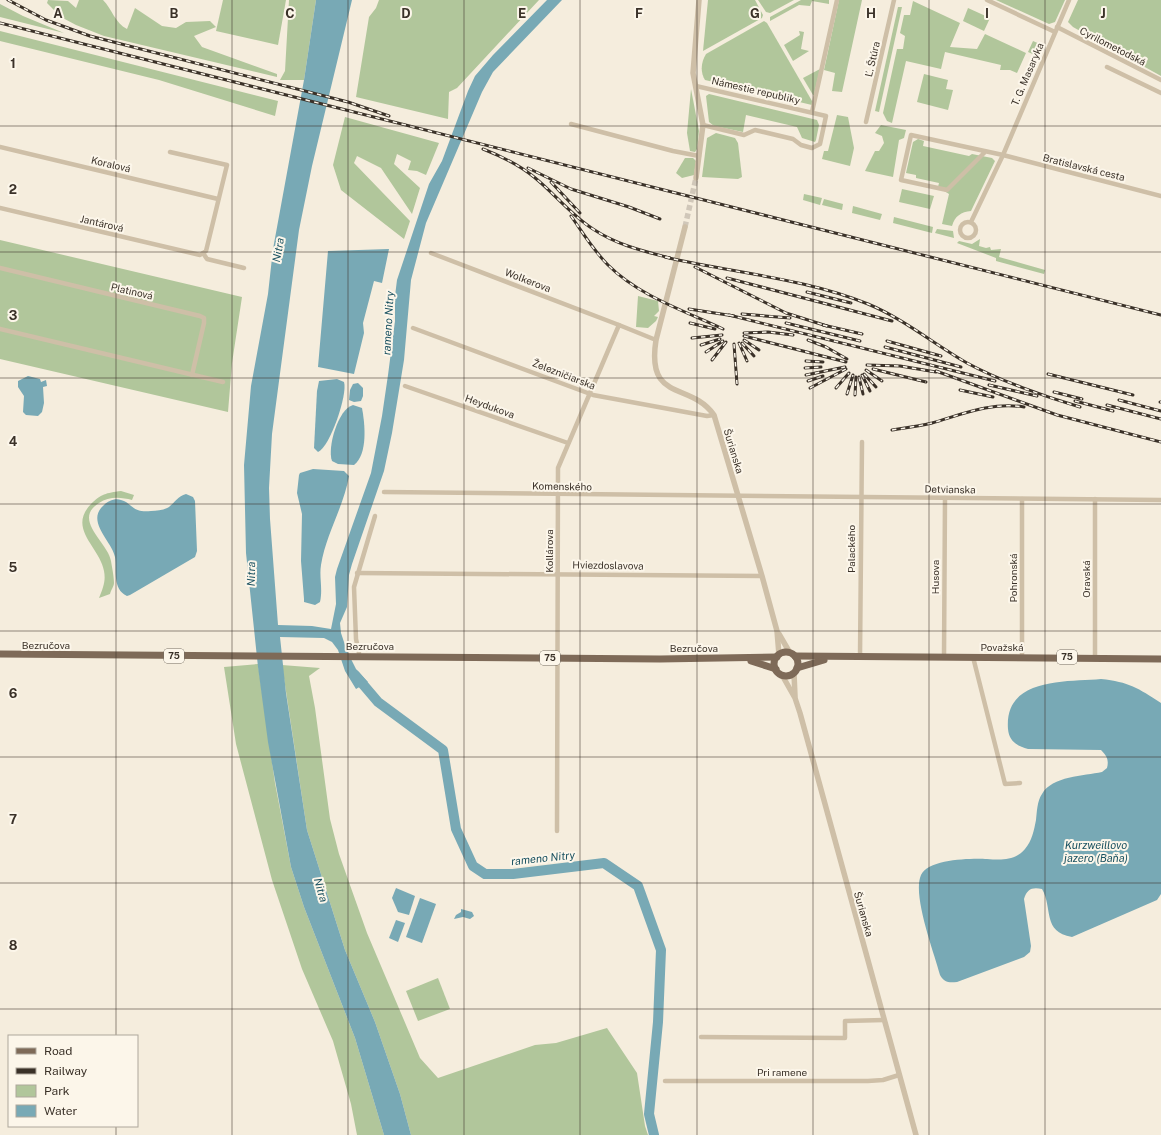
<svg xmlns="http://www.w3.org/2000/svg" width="1161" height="1135" viewBox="0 0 1161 1135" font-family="'Public Sans',sans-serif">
  <rect width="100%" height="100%" fill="#f5eddd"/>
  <g fill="#b1c69b">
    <path d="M48,0L68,1L76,8L79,0H103C112,9 115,23 127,29L135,8L162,26L176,28L186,22L210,21L216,27L194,36L202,47L277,74V77L104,36L76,25L61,17L47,3Z"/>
    <path d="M223,0H286L278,45L216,31Z"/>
    <path d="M289,0H316L304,80H280L285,71Z"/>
    <path d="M379,0H539L457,88L449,92L448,119L356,97L369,17L376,8Z"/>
    <path d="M708,0H755L763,15L762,18L703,51Z"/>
    <path d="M758,0H794L770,13L766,12Z"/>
    <path d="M801,0H835H829V4L812,1L810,6L799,5L770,21V17Z"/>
    <path d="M839,0H862L842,92L832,91L835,73L824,70Z"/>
    <path d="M996,0H1065L1055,22L1049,24Z"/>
    <path d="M1078,0H1161V76L1073,27L1068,22Z"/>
    <path d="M913,1L960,23L950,47L977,49L985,34L1026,53L1017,73L1010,70H1000L1001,65L945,52L941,69L906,61L892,123L887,121L883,113L897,49H903L905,36L900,33L904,15H910Z"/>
    <path d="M0,4L23,16L64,33L0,17Z"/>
    <path d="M898,7H902L879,112L875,111Z"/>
    <path d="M968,8L990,18L984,31L963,21Z"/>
    <path d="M764,21L767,23L812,101V105L705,80C700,72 701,62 706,54Z"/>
    <path d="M0,31L278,101L275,116L159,80L0,41Z"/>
    <path d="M799,31L804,32L801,49L809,51L793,61L784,45L800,35Z"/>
    <path d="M1033,41L1042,45L1037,56L1028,52Z"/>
    <path d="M820,69L814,95H813L803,78Z"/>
    <path d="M924,74L948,80L946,89L953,90L948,110L917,102Z"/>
    <path d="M691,89L699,131L697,149L695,152L690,151L687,133Z"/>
    <path d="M709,94L817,120L819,125L816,140L815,142L802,138L797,127L746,115L743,132L714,126L709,122L706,96Z"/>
    <path d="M837,115L848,117L854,148L850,166L822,159L824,151H828Z"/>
    <path d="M345,117L439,143L426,175L417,171L408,170L411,161L397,154L394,164L420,188L412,214L381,168L357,156L354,163L410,221L404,239L341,190L333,165Z"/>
    <path d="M881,125L906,130L904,138L899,140L893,177L865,171L875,151H879L884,143L882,136L875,133Z"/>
    <path d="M716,133L735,138L738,143L742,177L738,179L702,177L707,138Z"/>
    <path d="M918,139L924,141L923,146L969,156L972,154L992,158L995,161L971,211C961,212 955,216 952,226L942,224L949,194L938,187L939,183L916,178V175L906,173L913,142Z"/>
    <path d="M685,158H693L696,161L694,175L682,178L676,173Z"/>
    <path d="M902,189L934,196L930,209L899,202Z"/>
    <path d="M804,194L822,198L820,205L803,200Z"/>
    <path d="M824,199L843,204L842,210L822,205Z"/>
    <path d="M853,206L882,214L880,220L852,213Z"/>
    <path d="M894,217L933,227L932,233L893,223Z"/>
    <path d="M937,229L953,231L954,238L935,233Z"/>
    <path d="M980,239L979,246L986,248L990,247L991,250L1001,249L999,257L1045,270L1044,274L996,261V258L957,243L959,241L972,244Z"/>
    <path d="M0,240L242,297L232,363L228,412L0,359Z"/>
    <path d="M638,296L658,301L659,311L654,316L658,317L656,321L648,328L636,327Z"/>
    <path d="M121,491L134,495L132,500C121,497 109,496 99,503C72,520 108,542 111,561C112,567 114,577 114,583C114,586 111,590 110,594L99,598C103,588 106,581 104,571C100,547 67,529 91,504C101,494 106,493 121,491Z"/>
    <path d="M258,664L275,783L291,867L304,907L355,1038L384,1135H357L351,1104L333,1041L302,969L272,880L236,744L224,667Z"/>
    <path d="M282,665L320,668L309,676L315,708L330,819L339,854L367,933L420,1058L438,1078L535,1045L556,1043L607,1028L637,1073L645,1126L648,1135H411L400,1094L375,1022L345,950L307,830Z"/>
    <path d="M438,978L450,1009L418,1021L406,991Z"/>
  </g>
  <g fill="#78a9b5">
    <path d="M316,0H352L312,166L299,230L272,434L269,488L270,519L278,625L312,626L331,629L336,604L335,577L337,569L371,473L382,416L388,375L395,321V296L397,280L429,184L442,161L468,91L475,76L493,55L547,0H562L493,72L482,92L426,223L411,280L404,360L392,433L384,471L352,564L349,575L347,607L340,623L341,633L347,651L356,669L368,682L356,689L345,671L338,650L332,642L324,638L280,637L286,693L307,830L345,950L375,1022L400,1094L411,1135H384L355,1038L304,907L291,867L268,742L258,667L246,553L244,465L251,386L268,294L273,249L304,80Z"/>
    <path d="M389,249L382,283L374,281L363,323L364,333L354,374L318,367L328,251Z"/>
    <path d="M28,376L40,379L41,382L46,380L47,386L43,387L44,403L42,412L38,416L26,415L23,412L24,396L18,387V381Z"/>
    <path d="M337,379L344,382C348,394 330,447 318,452L314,448L317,391L319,381Z"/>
    <path d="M358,383L363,388V396L361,401L354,402L349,400L350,390L353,384Z"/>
    <path d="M353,405L362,408C365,424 368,454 354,465L338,464L332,461C327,448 338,409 353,405Z"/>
    <path d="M313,469L344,471L349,476C344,506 326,534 321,565C319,577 323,589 320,602L315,605L304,602V599L301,561L302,514L297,493L299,475L300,473Z"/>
    <path d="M186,494L193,497L195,501L197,551L195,557L130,595L127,596C112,589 117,570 115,557C112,541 85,521 104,505C108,501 115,498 121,500C134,504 131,513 151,511C157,511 164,510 169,507C175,502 178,496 186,494Z"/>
    <path d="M1101,679C1129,682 1138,688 1161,703V894L1157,900L1072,937C1042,932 1053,908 1042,889C1032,887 1027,889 1024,899L1031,946L1030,952L1024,957L957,982C948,983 944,982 940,975C934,952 912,895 921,875C928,859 972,858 987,859C1001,860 1015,861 1025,849C1032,841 1034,830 1036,820C1037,812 1037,801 1042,794C1052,776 1084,776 1102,772L1107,768C1109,760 1107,756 1101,750L1028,749C1017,746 1009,741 1008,729C1004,677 1067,682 1101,679Z"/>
    <path d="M396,888L415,896L409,915L398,912L392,898Z"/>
    <path d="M420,898L436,904L422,943L406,937Z"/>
    <path d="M461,909L472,912L474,916L470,919L463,917L454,919L456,915L461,912Z"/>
    <path d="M396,920L405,923L398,942L389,938Z"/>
  </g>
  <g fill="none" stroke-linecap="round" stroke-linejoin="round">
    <path stroke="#78a9b5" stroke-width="10" d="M355,675L378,702L443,750L456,829L473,866L485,874H513L604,863L638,886L661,950L658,1022L649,1114L654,1135"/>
    <path stroke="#d0c7b9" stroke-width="5.5" stroke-dasharray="5.5 3" stroke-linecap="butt" d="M685,227L696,178"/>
    <g stroke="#cebfa7" stroke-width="4.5">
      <path d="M987,0L1055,32"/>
      <path d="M1057,27L1161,80"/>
      <path d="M1107,67L1161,93"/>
      <path d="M696,86L826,116L820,144L812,148L801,145L793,139L755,130L744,135L703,125"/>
      <path d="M812,112L837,0"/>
      <path d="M866,122L894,0"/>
      <path d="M571,124L673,151L699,156"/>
      <path d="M0,147L218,199"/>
      <path d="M985,152L947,190L901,180L911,135L1003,155L1161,196"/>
      <path d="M0,208L200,255L206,251L227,165L170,152"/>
      <circle cx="968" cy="230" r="8"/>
      <path d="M971,222L1003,155L1069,0"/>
      <path d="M203,253L207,259L244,268"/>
      <path d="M431,253L619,325"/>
      <path d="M0,268L200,316L204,318V323L192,375"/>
      <path d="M413,328L593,395L707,416L714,415"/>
      <path d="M0,329L223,382"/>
      <path d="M405,386L568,443"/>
      <path d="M384,492L1161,500"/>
      <path d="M357,573L762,576"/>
      <path d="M359,653L356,639L354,587L375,516"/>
      <path d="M860,657L862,442"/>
      <path d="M944,657L945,498"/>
      <path d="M973,657L1005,784L1020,783"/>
      <path d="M1022,657V499"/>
      <path d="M1095,658V499"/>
      <path d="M557,831L558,468L619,325L656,340"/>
      <path d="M701,1037L845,1038V1021L884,1020"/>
      <path d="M665,1081H868L883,1080L899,1075"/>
    </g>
    <g stroke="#cebfa7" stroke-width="5.5">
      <path d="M696,178L703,125L693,73L699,0"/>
      <path d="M685,227L656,340C646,403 690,381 714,415L762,576L777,631L779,655"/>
      <path d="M779,634L790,653"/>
      <path d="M794,673L795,696"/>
      <path d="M782,675L795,698L800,713L916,1135"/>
    </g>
    <g stroke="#7e6a58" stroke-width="7">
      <circle cx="786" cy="664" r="12"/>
      <path d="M0,654L660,659L777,657"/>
      <path d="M795,656L1161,659"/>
      <path d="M751,661L776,669"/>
      <path d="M797,668L824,660"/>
    </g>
    <defs>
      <g id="rail">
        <path d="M8,0L46,20L90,36L348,102L389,116"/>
        <path d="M0,23L1161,315"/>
        <path d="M483,149C501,156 519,165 534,177C555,194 571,215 593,229C617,245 643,251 670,258"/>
        <path d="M528,168L571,189L629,207L660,219"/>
        <path d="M551,182L580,213"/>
        <path d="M571,216C583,233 593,250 608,265C639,296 685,311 723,329"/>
        <path d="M665,257C733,273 804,278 868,304C904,319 934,344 967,363C998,380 1046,397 1080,407"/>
        <path d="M695,267L786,313L827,326"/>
        <path d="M727,278L892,321"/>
        <path d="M807,292L851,303"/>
        <path d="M689,309L734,316"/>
        <path d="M742,314L790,318"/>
        <path d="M729,315L995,381"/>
        <path d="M690,323L715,329"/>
        <path d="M786,323L860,341"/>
        <path d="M823,325L862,334"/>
        <path d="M744,333L768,332L793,335"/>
        <path d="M744,336L846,362"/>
        <path d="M692,338L722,335"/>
        <path d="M744,340L759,350"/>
        <path d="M808,340L826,347L847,359"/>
        <path d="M887,341L941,356"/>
        <path d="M739,343L747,361"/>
        <path d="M742,343L754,356"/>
        <path d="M734,344L737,384"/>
        <path d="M701,345L720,339"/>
        <path d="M885,347L961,367"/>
        <path d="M706,352L723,341"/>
        <path d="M712,360L726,342"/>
        <path d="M806,361L823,362"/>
        <path d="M867,365L900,366L936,372"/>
        <path d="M805,368L821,367"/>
        <path d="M873,369L926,382"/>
        <path d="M866,370L882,381"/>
        <path d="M936,371L1057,415L1161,442"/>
        <path d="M864,374L876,387"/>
        <path d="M1048,374L1133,395"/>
        <path d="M806,375L845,367"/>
        <path d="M862,375L870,391"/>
        <path d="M859,377L863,394"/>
        <path d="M808,381L823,376"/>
        <path d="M989,385L1037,396"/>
        <path d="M810,388L846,369"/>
        <path d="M836,388L849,373"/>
        <path d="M960,390L993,397"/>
        <path d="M1054,392L1082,399"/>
        <path d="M847,394L853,375"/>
        <path d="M855,395L856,377"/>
        <path d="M1119,400L1161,411"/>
        <path d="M1075,401L1113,411"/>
        <path d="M1160,402H1161"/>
        <path d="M1107,405L1161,419"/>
        <path d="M892,430C905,428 919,426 932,423C963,414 991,402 1024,407"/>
      </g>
    </defs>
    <use href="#rail" stroke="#3a3128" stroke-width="3"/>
    <use href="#rail" stroke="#fcf6ea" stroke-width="1.5" stroke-dasharray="4.5" stroke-linecap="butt"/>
  </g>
  <path fill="none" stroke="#3a3128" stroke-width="1" stroke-opacity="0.55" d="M116,0V1036M232,0V1135M348,0V1135M464,0V1135M580,0V1135M697,0V1135M813,0V1135M929,0V1135M1045,0V1135M0,126H1161M0,252H1161M0,378H1161M0,504H1161M0,631H1161M0,757H1161M0,883H1161M0,1009H1161M116,1126V1135"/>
  <g text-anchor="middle" stroke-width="4" stroke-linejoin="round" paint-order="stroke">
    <g fill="#fcf6ea" stroke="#746c62" stroke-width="1">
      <rect x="164" y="649" width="20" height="14" rx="3"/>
      <rect x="1057" y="650" width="20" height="14" rx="3"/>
      <rect x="540" y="651" width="20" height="14" rx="3"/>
    </g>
    <g font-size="9" font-weight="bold" fill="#3a3128">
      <text x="174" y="659">75</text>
      <text x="1067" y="660">75</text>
      <text x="550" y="661">75</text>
    </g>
    <g font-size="10" fill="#3a3128" stroke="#fcf6ea">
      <text transform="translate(1113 46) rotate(27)" y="4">Cyrilometodská</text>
      <text transform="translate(872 59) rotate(-77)" y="4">Ľ. Štúra</text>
      <text transform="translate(1027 74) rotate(-67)" y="4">T. G. Masaryka</text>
      <text transform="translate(756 90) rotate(13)" y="4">Námestie republiky</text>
      <text transform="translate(111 164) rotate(13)" y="4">Koralová</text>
      <text transform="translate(1084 167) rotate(14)" y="4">Bratislavská cesta</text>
      <text transform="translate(102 223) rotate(13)" y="4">Jantárová</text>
      <text transform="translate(528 280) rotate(21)" y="4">Wolkerova</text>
      <text transform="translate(132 291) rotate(13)" y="4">Platinová</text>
      <text transform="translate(564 374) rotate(21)" y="4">Železničiarska</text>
      <text transform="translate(490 406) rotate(20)" y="4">Heydukova</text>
      <text transform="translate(734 451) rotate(73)" y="4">Šurianska</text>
      <text transform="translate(562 486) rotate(1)" y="4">Komenského</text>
      <text transform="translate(950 489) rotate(1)" y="4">Detvianska</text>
      <text transform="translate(851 549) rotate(-90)" y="4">Palackého</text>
      <text transform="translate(549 551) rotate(-90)" y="4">Kollárova</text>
      <text transform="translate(608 565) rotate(1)" y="4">Hviezdoslavova</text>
      <text transform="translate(935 577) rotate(-90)" y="4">Husova</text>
      <text transform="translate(1013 578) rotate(-90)" y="4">Pohronská</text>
      <text transform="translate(1086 579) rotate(-90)" y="4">Oravská</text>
      <text x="46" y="649">Bezručova</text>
      <text x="370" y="650">Bezručova</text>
      <text x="1002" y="651">Považská</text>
      <text x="694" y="652">Bezručova</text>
      <text transform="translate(864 914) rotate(74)" y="4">Šurianska</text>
      <text x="782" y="1076">Pri ramene</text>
    </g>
    <g font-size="11" font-style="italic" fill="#195160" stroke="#fcf6ea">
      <text transform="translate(278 250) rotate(-80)" y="4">Nitra</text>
      <text transform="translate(388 323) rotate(-87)" y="4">rameno Nitry</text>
      <text transform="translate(251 574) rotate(-89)" y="4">Nitra</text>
      <text x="1096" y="849">Kurzweillovo<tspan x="1096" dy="13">jazero (Baňa)</tspan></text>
      <text transform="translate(543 858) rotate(-6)" y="4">rameno Nitry</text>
      <text transform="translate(321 890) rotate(74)" y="4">Nitra</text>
    </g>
  </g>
  <g font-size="13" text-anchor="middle" font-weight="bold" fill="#3a3128" stroke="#fcf6ea" stroke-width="4" stroke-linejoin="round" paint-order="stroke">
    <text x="58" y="18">A</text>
    <text x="174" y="18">B</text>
    <text x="290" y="18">C</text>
    <text x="406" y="18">D</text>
    <text x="522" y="18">E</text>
    <text x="639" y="18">F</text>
    <text x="755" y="18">G</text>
    <text x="871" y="18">H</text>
    <text x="987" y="18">I</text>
    <text x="1103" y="18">J</text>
    <text x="13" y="68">1</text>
    <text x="13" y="194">2</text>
    <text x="13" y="320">3</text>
    <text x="13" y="446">4</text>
    <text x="13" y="572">5</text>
    <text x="13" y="698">6</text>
    <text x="13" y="824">7</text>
    <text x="13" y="950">8</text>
  </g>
  <rect x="8" y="1035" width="130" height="92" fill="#fcf6ea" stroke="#aea79c"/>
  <rect x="16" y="1048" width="20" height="6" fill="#7e6a58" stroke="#aea79c"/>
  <text x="44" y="1055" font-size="12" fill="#3a3128">Road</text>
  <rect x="16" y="1068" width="20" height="6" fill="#3a3128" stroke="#aea79c"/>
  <text x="44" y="1075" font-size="12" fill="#3a3128">Railway</text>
  <rect x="16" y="1085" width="20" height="12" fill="#b1c69b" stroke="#aea79c"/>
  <text x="44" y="1095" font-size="12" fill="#3a3128">Park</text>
  <rect x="16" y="1105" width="20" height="12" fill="#78a9b5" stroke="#aea79c"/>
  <text x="44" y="1115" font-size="12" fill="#3a3128">Water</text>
</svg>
